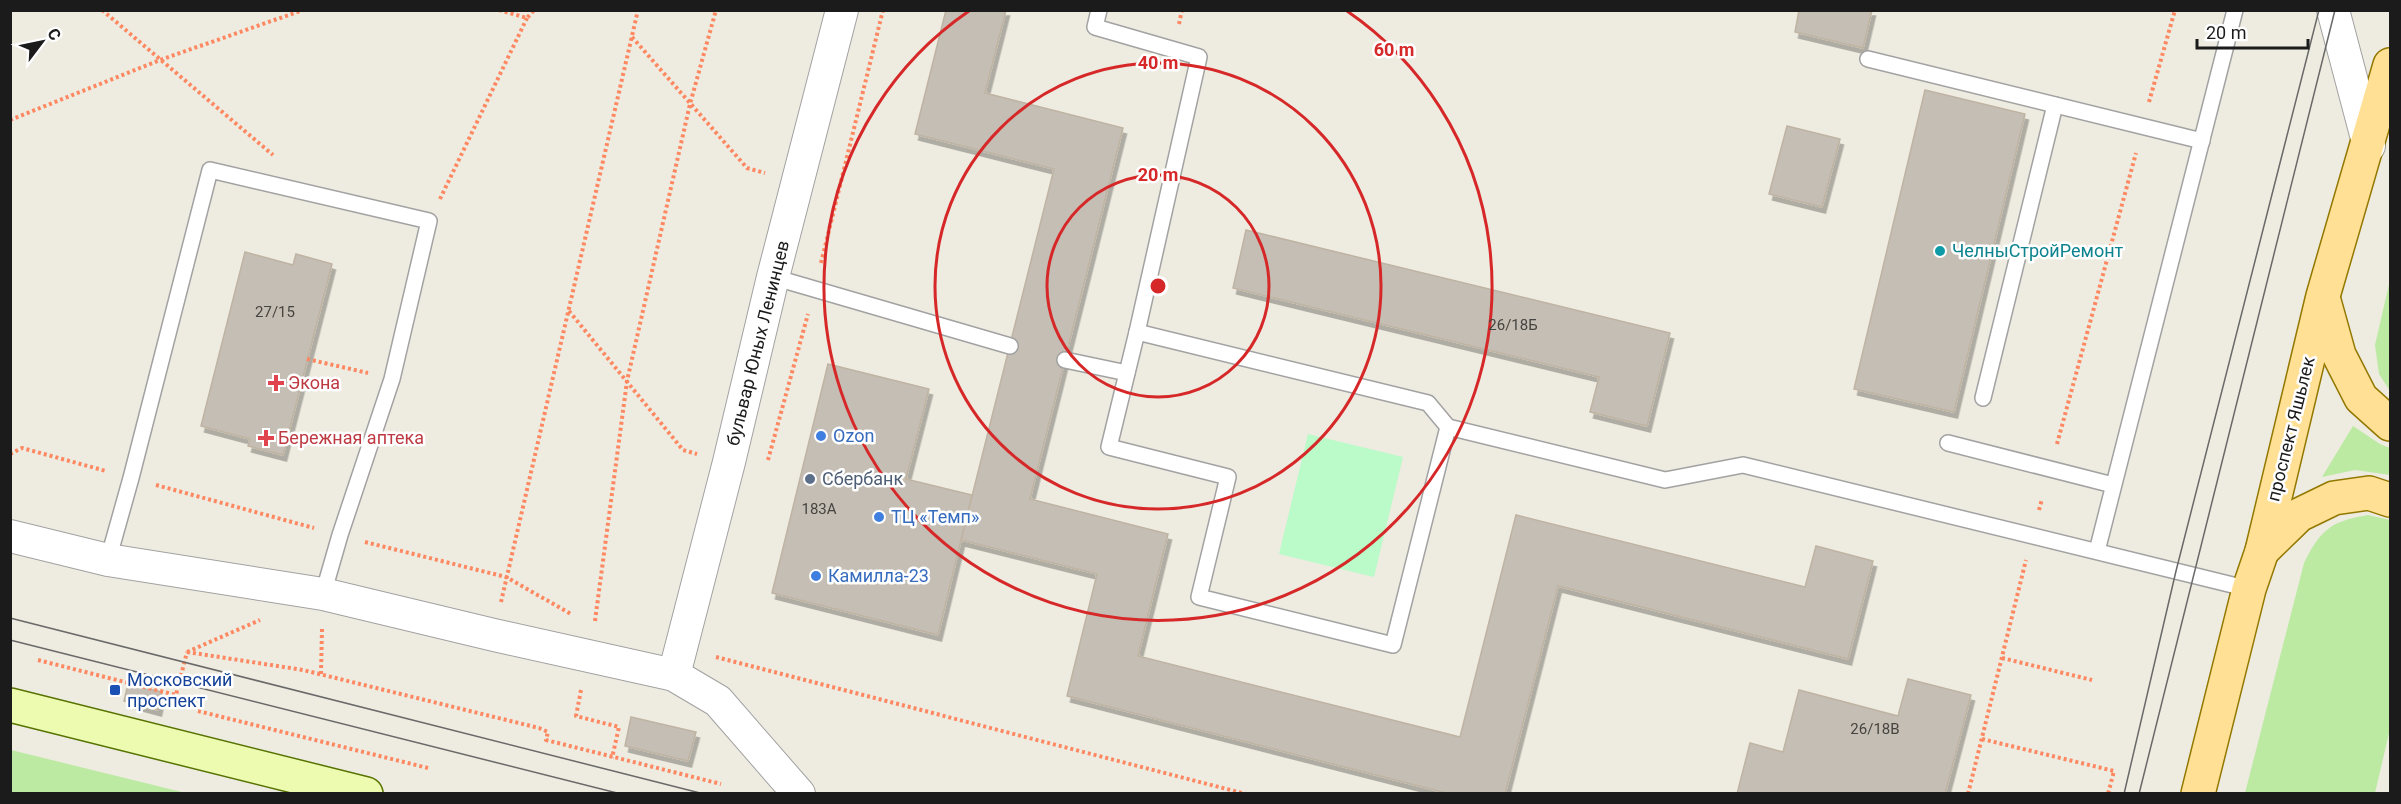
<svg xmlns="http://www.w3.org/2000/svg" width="2401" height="804" viewBox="0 0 2401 804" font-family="Roboto,sans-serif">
  <defs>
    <filter id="shadow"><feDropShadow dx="3.5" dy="6" stdDeviation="0" flood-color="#0004"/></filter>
  </defs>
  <rect width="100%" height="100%" fill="#eeebe0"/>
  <g fill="#bceaa3">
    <path d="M2390,280V391L2379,374L2375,345Z"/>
    <path d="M2353,426L2380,444L2390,448V475L2355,470L2322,477Z"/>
    <path d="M2368,515L2390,520V729L2375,793H2245L2304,563C2320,530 2331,521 2368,515Z"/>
    <path d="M10,750H11L186,793H11Z"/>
  </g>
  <path fill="#bafbc9" d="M1308,434L1403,457L1374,577L1279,554Z"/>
  <g fill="#c5beb4" stroke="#bfb3a2" stroke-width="1.5" filter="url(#shadow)">
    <path d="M946,10H1006L985,93L1123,128L1030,499L1168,534L1138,656L1460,737L1516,515L1805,587L1816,546L1873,561L1848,659L1558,586L1505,794H1450L1067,696L1097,574L961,540L1054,169L915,134Z"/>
    <path d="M1799,10H1872L1863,48L1795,32Z"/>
    <path d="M1925,90L2025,114L1954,412L1854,389Z"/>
    <path d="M1787,126L1840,139L1822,207L1769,194Z"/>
    <path d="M1246,230L1670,333L1647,426L1590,412L1599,377L1233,288Z"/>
    <path d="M245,252L293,265L296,254L332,264L283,455L248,446L250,439L201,426Z"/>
    <path d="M828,364L929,389L906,479L972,495L938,635L772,593Z"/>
    <path d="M1908,679L1971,695L1945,794H1737L1750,743L1783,752L1799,690L1898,716Z"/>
    <path d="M128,684L162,692L158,710L124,701Z"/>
    <path d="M631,717L696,732L688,761L625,746Z"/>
  </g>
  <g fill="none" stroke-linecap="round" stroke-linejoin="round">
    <defs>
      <g id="lane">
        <path d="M1099,10L1095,27L1199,57L1137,332L1109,447L1228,477L1199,597L1393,645L1448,427L1665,480L1743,465L2249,589"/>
        <path d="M1868,59L2202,141"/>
        <path d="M773,277L1010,346"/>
        <path d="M1137,332L1428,403L1448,427"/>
        <path d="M1065,360L1127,373"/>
        <path d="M1983,398L2055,105"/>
        <path d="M1948,443L2113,485"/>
        <path d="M2097,551L2235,10"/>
        <path d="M108,560L131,478L210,170L429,221L392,379L340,535L323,594"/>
      </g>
      <g id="street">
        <path d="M2333,10L2369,146"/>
        <path d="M10,536L108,560L323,594L494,635L674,675L718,701L799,794"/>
        <path d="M674,675L729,462L773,277L842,10"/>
      </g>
      <path id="secondary" d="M10,705L366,794"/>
      <g id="primary">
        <path d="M2324,301L2339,355L2361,398L2390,424"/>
        <path d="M2262,551L2299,515L2334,498L2369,493L2390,500"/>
        <path d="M2198,794L2249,589L2262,551L2323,296L2390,65"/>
      </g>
    </defs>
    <use href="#lane" stroke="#a2a2a2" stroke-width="18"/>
    <use href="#street" stroke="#a2a2a2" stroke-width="34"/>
    <use href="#secondary" stroke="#577401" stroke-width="36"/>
    <use href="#primary" stroke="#937800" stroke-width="36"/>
    <g stroke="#fe8861" stroke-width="4" stroke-dasharray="3 3" stroke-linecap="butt">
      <path d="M102,10L273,155"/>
      <path d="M499,10L527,18L534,10"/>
      <path d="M1179,24L1182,10"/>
      <path d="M632,37L747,168L765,173"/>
      <path d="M2149,102L2175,10"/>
      <path d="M10,120L160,60L303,10"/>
      <path d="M440,199L527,18"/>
      <path d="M821,263L883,10"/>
      <path d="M569,311L683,450L697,454"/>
      <path d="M10,331H11"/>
      <path d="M307,359L368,373"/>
      <path d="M2057,444L2136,153"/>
      <path d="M10,454L22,448L106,471"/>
      <path d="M768,460L808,314"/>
      <path d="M156,485L314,528"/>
      <path d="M2039,510L2042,499"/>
      <path d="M365,542L506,577L571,614"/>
      <path d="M501,602L638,10"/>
      <path d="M595,621L627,381L690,104L716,10"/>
      <path d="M187,652L303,670L539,728L548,732L546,740L721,784"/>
      <path d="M187,652L260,620"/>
      <path d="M716,657L1246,794"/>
      <path d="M2002,658L2092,680"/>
      <path d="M38,660L176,695L187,652"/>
      <path d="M321,674L322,629"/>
      <path d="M581,690L576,716L619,727L612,758"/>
      <path d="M198,711L428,768"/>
      <path d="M1982,739L2114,771L2108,794"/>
      <path d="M1968,794L2026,560"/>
    </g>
    <use href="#lane" stroke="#fff" stroke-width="15"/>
    <use href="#street" stroke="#fff" stroke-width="32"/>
    <use href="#secondary" stroke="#edfbb1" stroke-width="33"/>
    <use href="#primary" stroke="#ffe094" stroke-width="33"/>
    <g stroke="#696969" stroke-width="1.5">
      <path d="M10,618L704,794"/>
      <path d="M10,640L621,794"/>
      <path d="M2124,794L2176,571L2319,10"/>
      <path d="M2139,794L2335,10"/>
    </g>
  </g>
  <g fill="none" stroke="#d62828" stroke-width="3">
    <circle cx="1158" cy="286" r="111"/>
    <circle cx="1158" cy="286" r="223"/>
    <path d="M1347 11A334 334 0 1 1 969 11"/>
  </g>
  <circle fill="#0f9aa8" stroke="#fff" stroke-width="2" cx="1940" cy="251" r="6"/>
  <g fill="#e0444e" stroke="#fff" stroke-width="2">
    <path d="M273 374h6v6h6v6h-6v6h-6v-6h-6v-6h6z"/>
    <path d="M263 429h6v6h6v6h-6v6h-6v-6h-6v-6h6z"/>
  </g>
  <g fill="#3f7fe0" stroke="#fff" stroke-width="2">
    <circle cx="821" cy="436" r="6"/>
    <circle cx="879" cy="517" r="6"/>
    <circle cx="816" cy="576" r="6"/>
  </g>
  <circle fill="#5c6f8a" stroke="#fff" stroke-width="2" cx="810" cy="479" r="6"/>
  <rect fill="#1a4fb4" stroke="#fff" stroke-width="2" x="109" y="684" width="12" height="12" rx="3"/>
  <g text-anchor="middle" stroke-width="5" stroke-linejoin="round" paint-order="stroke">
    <g font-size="15" fill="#464441">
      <text x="275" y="317">27/15</text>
      <text x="1513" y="330">26/18Б</text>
      <text x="819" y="514">183А</text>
      <text x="1875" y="734">26/18В</text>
    </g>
    <g font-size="18" fill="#0d838f" stroke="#fff" text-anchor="start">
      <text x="1952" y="257">ЧелныСтройРемонт</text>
    </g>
    <g font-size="18" fill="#1b1b1b" stroke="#fff">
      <text transform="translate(758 343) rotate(-76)" y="6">бульвар Юных Ленинцев</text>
      <text transform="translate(2291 429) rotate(-76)" y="6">проспект Яшьлек</text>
    </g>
    <g font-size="18" fill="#be3a42" stroke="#fff" text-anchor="start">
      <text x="288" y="389">Экона</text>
      <text x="278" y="444">Бережная аптека</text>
    </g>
    <g font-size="18" fill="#366cbe" stroke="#fff" text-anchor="start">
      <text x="833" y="442">Ozon</text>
      <text x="891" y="523">ТЦ «Темп»</text>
      <text x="828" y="582">Камилла-23</text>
    </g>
    <g font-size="18" fill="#4e5e75" stroke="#fff" text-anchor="start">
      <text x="822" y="485">Сбербанк</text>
    </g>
    <g font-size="18" fill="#164399" stroke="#fff" text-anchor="start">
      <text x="127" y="686">Московский<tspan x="127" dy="21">проспект</tspan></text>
    </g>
  </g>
  <circle cx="1158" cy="286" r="9" fill="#d62828" stroke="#fff" stroke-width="3"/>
  <g font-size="18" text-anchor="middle" font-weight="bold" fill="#d62828" stroke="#fff" stroke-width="5" stroke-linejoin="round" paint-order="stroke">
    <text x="1394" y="56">60 m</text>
    <text x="1158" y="69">40 m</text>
    <text x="1158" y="181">20 m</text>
  </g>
  <rect width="2401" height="804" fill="none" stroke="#1b1b1b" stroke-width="24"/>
  <g transform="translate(42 42) rotate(58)" stroke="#ffffff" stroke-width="4.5" paint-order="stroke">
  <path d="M0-4.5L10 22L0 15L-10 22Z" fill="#1b1b1b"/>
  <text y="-9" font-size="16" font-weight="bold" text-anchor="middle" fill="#1b1b1b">С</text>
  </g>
  <path d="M2197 39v9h111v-9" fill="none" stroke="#1b1b1b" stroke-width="3"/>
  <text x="2206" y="39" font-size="18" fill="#1b1b1b" stroke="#ffffff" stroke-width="4.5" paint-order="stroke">20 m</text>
</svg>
